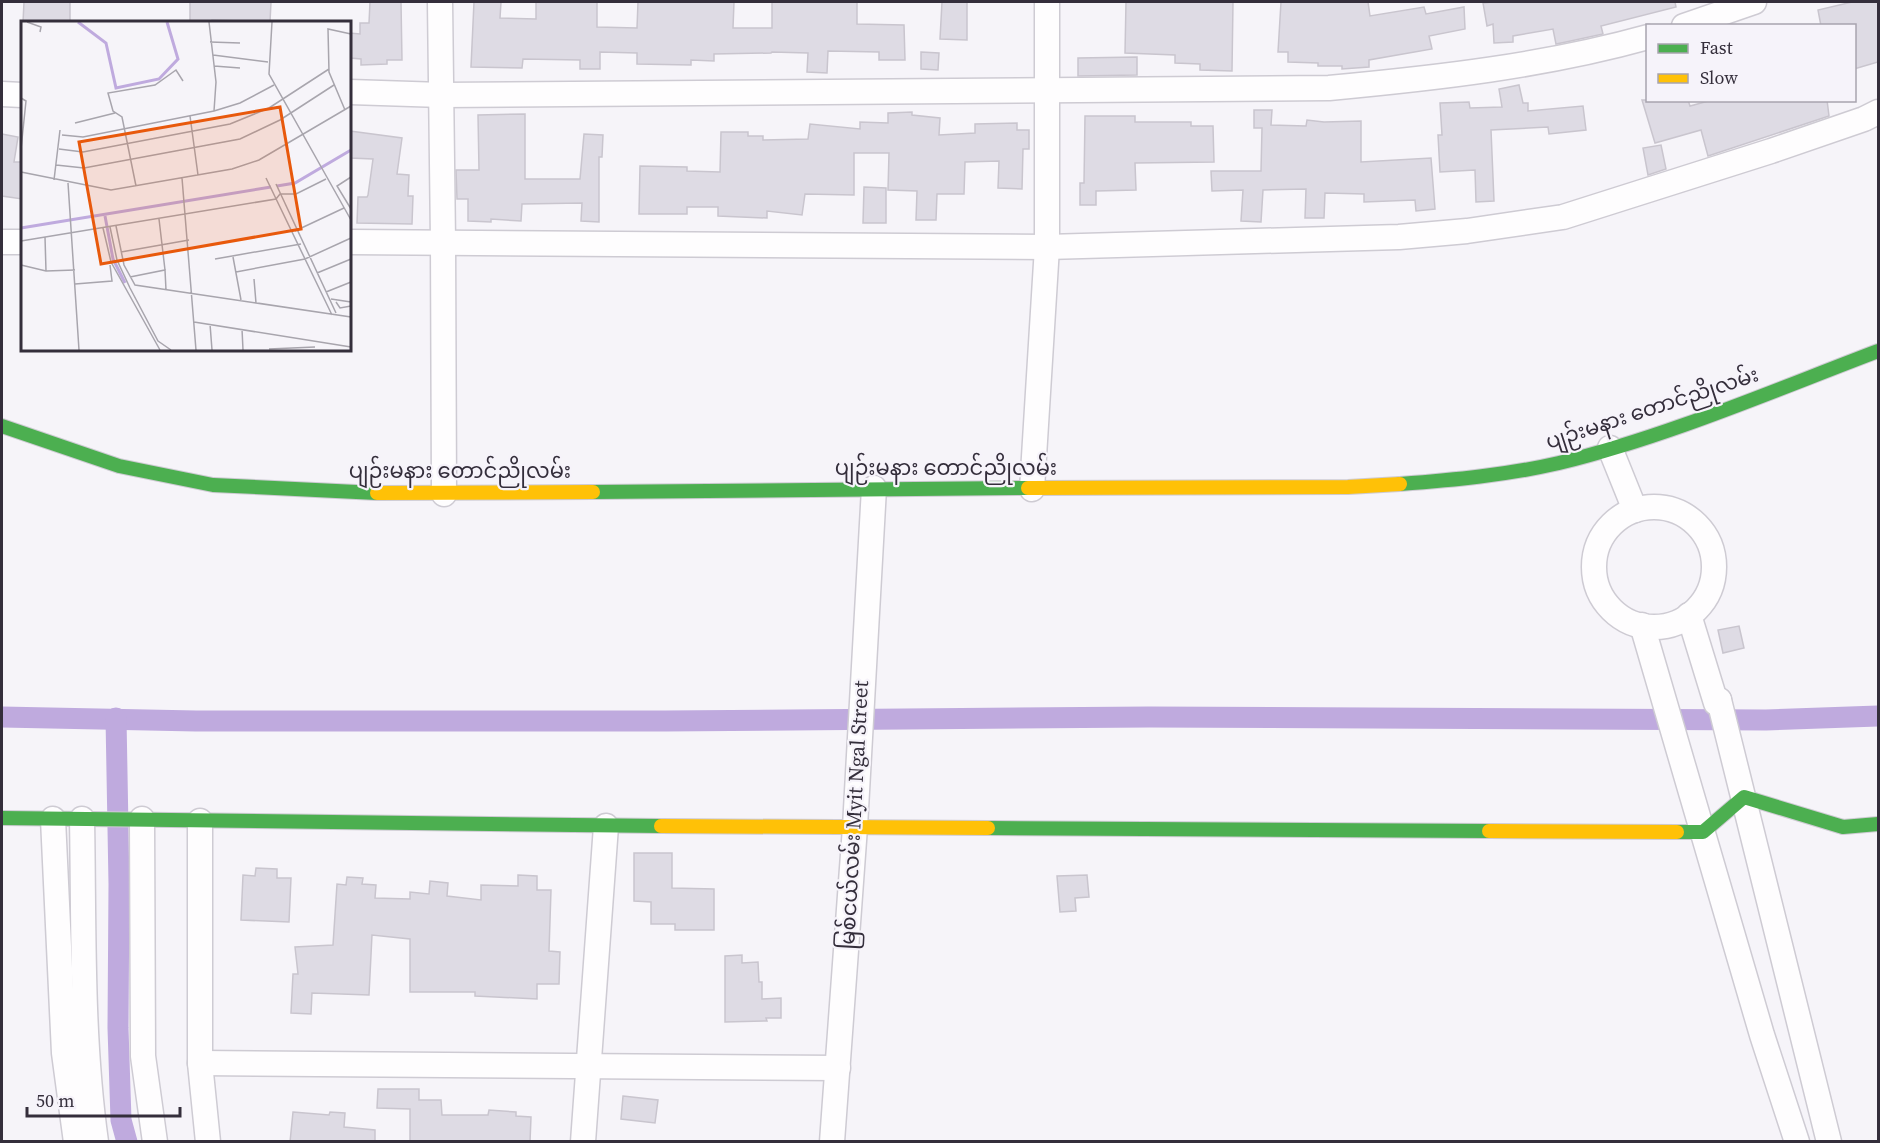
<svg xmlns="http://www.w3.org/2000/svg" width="1880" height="1143" viewBox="0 0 1880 1143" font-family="'Source Serif 4','Noto Sans Myanmar',serif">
  <rect width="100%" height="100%" fill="#f6f4f9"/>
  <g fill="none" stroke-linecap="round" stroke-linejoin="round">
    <g stroke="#bfaade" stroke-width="21">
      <path d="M2,717L196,721H665L1149,717L1766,720L1878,716"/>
      <path d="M116,718L119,884L118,1028L121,1120L127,1142"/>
    </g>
  </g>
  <g fill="#dedbe4" stroke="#c9c5ce" stroke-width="1.5">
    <path d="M24,2H70V22H23Z"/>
    <path d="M190,2H271L270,22L212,20V22H190Z"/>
    <path d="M370,2H401L402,60H387V64L361,65V59L350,58V33L360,34V23H369Z"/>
    <path d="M474,2H501L500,18L536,19V2H597V27L637,28L638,2H734L733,28H772V2H857V24L904,25L905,60H879V52L828,51L827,73L807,72L808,53L772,52L771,53L714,54V61L691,60V65L637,64V53L600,52V69H580V60L523,59L522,68L471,67Z"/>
    <path d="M942,2H967V40L940,39Z"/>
    <path d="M1126,2H1233L1232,71L1200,70V64L1175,63V55L1125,53Z"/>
    <path d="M1281,2H1368L1370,16L1424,7L1426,14L1464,7L1465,29L1429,36L1432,49L1369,60V67L1342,69V66H1318V63L1288,62V52H1278Z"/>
    <path d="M1493,2H1675L1676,7L1601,26L1603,34L1566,42L1556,44L1553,29L1513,36V42L1494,43L1493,24L1487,26L1483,3Z"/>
    <path d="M1852,2H1878V62L1854,69V26H1821L1818,10Z"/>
    <path d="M921,52L939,53L938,70L921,69Z"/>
    <path d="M1137,57V75L1078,76V58Z"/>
    <path d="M1519,85L1523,103H1528V111L1583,106L1586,130L1549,134L1548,127L1491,130L1494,201L1476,202L1475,170L1440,172L1438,135H1442L1440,103L1469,102L1470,108L1502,107L1499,89Z"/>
    <path d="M1642,100H1688L1690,106L1712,100H1827L1829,116L1708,156L1701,130L1655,143Z"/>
    <path d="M1254,110H1272L1271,125L1306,126L1307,120L1324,122L1361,121V162L1431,158L1435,209L1416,211L1415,200L1364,202V194L1325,193L1324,218H1305L1306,189L1263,190L1261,222L1241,221L1243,190L1212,191L1211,171H1261L1262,128H1254Z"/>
    <path d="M912,112V115L940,118L939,135L975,133V124L1017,123V130H1029V149H1023L1022,189L998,188L999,161L965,162L964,194H937L936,220H916L917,191L888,190L889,153H854V195L805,194L802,215L767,211V218L718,216V207H687V214H639L640,166L687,167V171L720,172L721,132H748V136H763V140L808,139L810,124L860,129V122L888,123V113Z"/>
    <path d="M525,114V179H580L584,134L603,135L602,157H599V222L581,221L582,203L522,204L521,221L491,219V222L468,221V199H457L456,170H479L478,115Z"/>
    <path d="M1085,116H1135V122H1191V126H1213L1214,162L1135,163L1136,190L1096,191V205H1080V183H1084Z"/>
    <path d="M350,131L402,138L397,174L409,175L408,196H413L412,224L357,223L358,197H367L368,195L373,159L350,158Z"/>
    <path d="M2,134L18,137L14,162H22V199L2,196Z"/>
    <path d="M1661,145L1666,169L1648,175L1643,148Z"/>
    <path d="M864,187L886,188V223H863Z"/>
    <path d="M1739,626L1744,648L1723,653L1718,630Z"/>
    <path d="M634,853H672V888L714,889V930H675V924H651V902L634,901Z"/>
    <path d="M256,868L277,869V878H291L289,922L241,920L243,875L255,876Z"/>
    <path d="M518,875L537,876V890H551L549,951L560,952L559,984H537V999L475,996V992H410V939L372,935L369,995L312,993L311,1014L291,1013L293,974H298L295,947L333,945L337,884L346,885L347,877L363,878L362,884L376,885L375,898L410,899V892L429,894L430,881L448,883L447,896L481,900V885L518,886Z"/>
    <path d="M1087,875L1089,897L1075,898L1076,911L1060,912L1057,876Z"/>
    <path d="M742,955V963L758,962L759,982H762V999L781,998V1018H766L767,1021L725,1022V956Z"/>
    <path d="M378,1089H419V1100H441L442,1115H488L489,1110L516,1112V1116L531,1117L530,1142H410V1109L377,1108Z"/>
    <path d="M623,1096L658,1100L655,1123L621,1119Z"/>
    <path d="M293,1112L329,1115L330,1112L345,1113L344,1127L375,1130V1142H290Z"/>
  </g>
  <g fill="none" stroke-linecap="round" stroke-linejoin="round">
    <defs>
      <g id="street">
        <path d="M440,2L443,242L444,494"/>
        <path d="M1684,26L1754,2"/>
        <path d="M350,92L442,95L1329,88C1436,78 1544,66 1648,37"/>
        <path d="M2,94L22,95"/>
        <path d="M2,242H22"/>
        <path d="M350,242L1047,247L1399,237L1467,231L1563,217L1771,151L1864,119L1878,112"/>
        <path d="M1610,448L1635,510"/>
        <path d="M1032,489L1047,247V2"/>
        <circle cx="1654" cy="567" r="60"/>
        <path d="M1689,615L1716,703L1719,700"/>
        <path d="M1642,625L1762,1035L1797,1142"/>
        <path d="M1719,700L1829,1142"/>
        <path d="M53,819L64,1053L76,1142"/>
        <path d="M82,819C84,926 81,1035 96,1142"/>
        <path d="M142,819L143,1056L155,1142"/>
        <path d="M200,821V1063L208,1142"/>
        <path d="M200,1063L838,1068"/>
        <path d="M583,1142L606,826"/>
        <path d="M832,1142L855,827L874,488"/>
      </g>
      <g id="fast">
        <path d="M2,426L119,466L213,485L377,493"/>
        <path d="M1400,484C1453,480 1507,475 1559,463C1666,437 1775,390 1878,351"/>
        <path d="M593,492L1028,488"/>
        <path d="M2,818L661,826"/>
        <path d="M988,828L1489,831"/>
        <path d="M1677,832H1703L1744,797L1843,827L1878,824"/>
      </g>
      <g id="slow">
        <path d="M1028,488L1348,487L1400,484"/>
        <path d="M377,493L593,492"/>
        <path d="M661,826L988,828"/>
        <path d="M1489,831L1677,832"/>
      </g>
    </defs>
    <use href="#street" stroke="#cecbd3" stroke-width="27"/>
    <use href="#fast" stroke="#cecbd3" stroke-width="16"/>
    <use href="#slow" stroke="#cecbd3" stroke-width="16"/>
    <use href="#street" stroke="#fefdfe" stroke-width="24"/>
    <use href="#fast" stroke="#4caf50" stroke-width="14"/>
    <use href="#slow" stroke="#ffc107" stroke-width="14"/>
  </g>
  <g text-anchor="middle" stroke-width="4.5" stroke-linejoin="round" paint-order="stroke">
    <g font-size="21" fill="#342e3b" stroke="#f6f3fa">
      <text transform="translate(1652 408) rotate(-18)" y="7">ပျဉ်းမနား တောင်ညိုလမ်း</text>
      <text x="946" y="475">ပျဉ်းမနား တောင်ညိုလမ်း</text>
      <text x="460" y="478">ပျဉ်းမနား တောင်ညိုလမ်း</text>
      <text transform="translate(854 815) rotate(-87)" y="7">မြစ်ငယ်လမ်း Myit Ngal Street</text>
    </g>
  </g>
  <g transform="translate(21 21)">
    <rect width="330" height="330" fill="#f6f4f9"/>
    <path fill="none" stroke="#bfaade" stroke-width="3" d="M57,1L85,22L95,67L138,58L157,38L146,1M256,165L274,162L330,129M84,195L92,238L104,262M0,207L250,166"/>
    <path fill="none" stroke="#a8a5ad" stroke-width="1.5" d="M6,1L20,6L19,11M188,1L195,61L193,90M251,1L248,53L330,199M189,21L219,22M192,34L247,41M193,45L219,47M0,77L5,80L0,128M324,89L308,51L307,8L330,13M169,95L177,154M54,102L94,92M41,114L62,116L193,90L219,82L253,64M38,128L62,131L209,103L248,87L308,48M35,144L63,147L219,118L259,99L313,64M0,151L90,169L211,148L238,139L330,85M330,156L316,165L330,188M161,157L175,329M245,157L311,294M33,159L39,109M47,162L58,329M255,163L315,292M115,165L101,96L92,90L87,72L134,64L155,49L162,60M138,198L144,249M95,205L103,244L114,264L330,296M89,206L96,239L109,267L137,320L150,329M82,207L90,241L139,329M274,210L323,187M24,216L25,250M0,220L255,178L259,173H275L305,158M100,231L168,219M212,236L220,279M194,238L280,223M0,244L25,250L54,249M215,251L284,238L330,217M296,252L330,238M109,256L144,249L145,269M233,258L235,282M54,263L91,260L89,244M305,271L330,261M310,278L330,281M315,281L319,287L330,285M173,301L330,326M189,303L191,329M221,308L222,329M248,328L294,326"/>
    <path fill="#e8590c" fill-opacity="0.15" stroke="#e8590c" stroke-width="3" d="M259,86L280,208L80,243L58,121Z"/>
    <rect width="330" height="330" fill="none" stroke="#342e3b" stroke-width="3"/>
  </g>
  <rect width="1880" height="1143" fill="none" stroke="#342e3b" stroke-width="6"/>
  <rect x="1646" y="24" width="210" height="78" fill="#f6f3fa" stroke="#a8a4ae" stroke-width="1.5"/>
  <rect x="1658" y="44" width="30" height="9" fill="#4caf50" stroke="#a8a4ae" stroke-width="1.5"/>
  <text x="1700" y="54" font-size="18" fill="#342e3b">Fast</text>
  <rect x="1658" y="74" width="30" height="9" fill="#ffc107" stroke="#a8a4ae" stroke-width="1.5"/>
  <text x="1700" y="84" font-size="18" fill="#342e3b">Slow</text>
  <path d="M27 1107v9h153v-9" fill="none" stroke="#342e3b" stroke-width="3"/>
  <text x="36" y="1107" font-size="18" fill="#342e3b" stroke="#f6f3fa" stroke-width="4.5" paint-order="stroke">50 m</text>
</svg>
